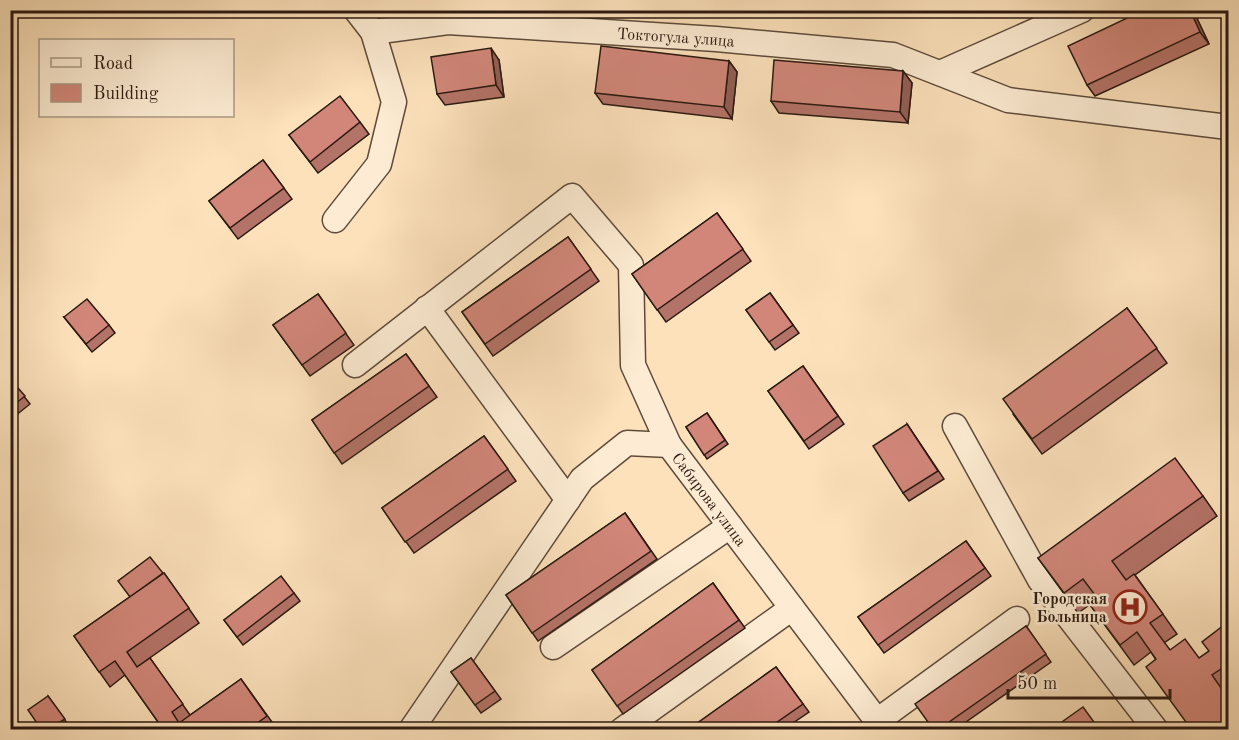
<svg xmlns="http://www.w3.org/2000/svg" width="1239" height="740" viewBox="0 0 1239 740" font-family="'Old Standard TT',serif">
  <rect width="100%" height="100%" fill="#fce1bb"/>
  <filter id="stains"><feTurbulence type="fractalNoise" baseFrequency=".00333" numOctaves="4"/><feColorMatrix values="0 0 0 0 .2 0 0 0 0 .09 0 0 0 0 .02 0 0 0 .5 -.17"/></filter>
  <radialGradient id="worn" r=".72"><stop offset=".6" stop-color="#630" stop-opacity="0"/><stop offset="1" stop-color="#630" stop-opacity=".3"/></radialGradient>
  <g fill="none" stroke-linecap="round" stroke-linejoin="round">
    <defs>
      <g id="minor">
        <path id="s1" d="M373,32L448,22L716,39L893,55L1008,100L1228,127"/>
        <path d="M940,73L1082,10"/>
        <path d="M335,220L379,164L394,102L373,32L356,10"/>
        <path d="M427,308L568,500"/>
        <path d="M355,365L572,196L631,265L633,365L669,445"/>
        <path d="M955,426L1040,580L1156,730"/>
        <path d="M553,647L730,526"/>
        <path d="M877,721L1017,619"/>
        <path id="s2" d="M411,730L582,479L627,443L669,445L884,730"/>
        <path d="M622,730L792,608"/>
      </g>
    </defs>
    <use href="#minor" stroke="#5e4b3b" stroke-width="27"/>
    <use href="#minor" stroke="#fdecd3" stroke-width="24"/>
  </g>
  <g fill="#b47368" stroke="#2a1910" stroke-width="1.5">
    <path d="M1144,10H1193L1209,44L1095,96L1087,85Z"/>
    <path d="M499,60L504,97L445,105L437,94Z"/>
    <path d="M729,61L737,72L732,119L603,104L595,93Z"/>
    <path d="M903,71L912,83L908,123L779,113L771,101Z"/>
    <path d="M360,122L369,134L318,173L289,135Z"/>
    <path d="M263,160L292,199L238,239L209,201Z"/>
    <path d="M717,213L751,261L666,322L632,274Z"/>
    <path d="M568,237L599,281L493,356L462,312Z"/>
    <path d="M770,293L799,333L775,350L746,310Z"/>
    <path d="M318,294L354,345L310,376L273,325Z"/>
    <path d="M1127,308L1167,363L1042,454L1013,414Z"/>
    <path d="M64,317L109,325L115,333L92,352Z"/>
    <path d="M406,354L437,397L342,464L312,420Z"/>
    <path d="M803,366L844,424L809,449L768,391Z"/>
    <path d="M10,379L30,404L10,420Z"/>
    <path d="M707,413L728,444L707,459L686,427Z"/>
    <path d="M907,424L944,479L909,501L903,493Z"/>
    <path d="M484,436L516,481L414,553L382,508Z"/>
    <path d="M1203,496L1217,516L1135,575L1177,634L1164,643L1170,650L1199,658L1209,651L1228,622V694L1227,695L1156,660L1151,652L1134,665L1090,605L1095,601L1078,613L1038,558Z"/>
    <path d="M625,513L657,559L538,641L506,595Z"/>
    <path d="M966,541L991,576L884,653L858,617Z"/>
    <path d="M164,573L199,623L137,667L150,658L190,715L241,679L277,729H163L125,675L110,687L74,636Z"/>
    <path d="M713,583L745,628L623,714L592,670Z"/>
    <path d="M294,593L300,601L243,645L224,620Z"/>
    <path d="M1026,626L1051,662L956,729H933Z"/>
    <path d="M471,658L501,699L481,713L451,672Z"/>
    <path d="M776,667L809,712L784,729H689Z"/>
    <path d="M48,696L70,727L67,729H41Z"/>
  </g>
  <g fill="#925e55" stroke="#2a1910" stroke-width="1.5">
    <path d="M1190,10H1193L1209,44L1200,32Z"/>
    <path d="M491,48L499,60L504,97L496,85Z"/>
    <path d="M729,61L737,72L732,119L724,107Z"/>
    <path d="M903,71L912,83L908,123L900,112Z"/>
  </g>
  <g fill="#d18679" stroke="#2a1910" stroke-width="1.5">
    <path d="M1144,10H1190L1200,32L1087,85L1068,46Z"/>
    <path d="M601,46L729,61L724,107L595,93Z"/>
    <path d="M491,48L496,85L437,94L431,57Z"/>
    <path d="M774,60L903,71L900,112L771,101Z"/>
    <path d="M340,96L360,122L310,162L289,135Z"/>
    <path d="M263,160L284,188L230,228L209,201Z"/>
    <path d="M717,213L743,249L657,310L632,274Z"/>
    <path d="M568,237L591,269L485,344L462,312Z"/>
    <path d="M770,293L793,325L769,342L746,310Z"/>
    <path d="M318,294L346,333L302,365L273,325Z"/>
    <path d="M87,299L109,325L86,344L64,317Z"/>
    <path d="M1127,308L1157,348L1032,439L1003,399Z"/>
    <path d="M406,354L429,386L334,453L312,420Z"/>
    <path d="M803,366L838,416L804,441L768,391Z"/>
    <path d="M10,379L25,396L10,408Z"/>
    <path d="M707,413L725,440L704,455L686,427Z"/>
    <path d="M907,424L938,471L903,493L873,446Z"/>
    <path d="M484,436L508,469L405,542L382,508Z"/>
    <path d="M1175,458L1203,496L1112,561L1126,580L1134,574L1163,614L1150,623L1170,650L1185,639L1199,658L1209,651L1202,642L1228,622V678L1221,669L1212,675L1228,698V729H1191L1146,667L1156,659L1137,632L1120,645L1090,605L1098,599L1083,579L1064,593L1038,558Z"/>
    <path d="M625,513L651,551L532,633L506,595Z"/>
    <path d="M966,541L985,568L878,645L858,617Z"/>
    <path d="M150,557L163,573L130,597L118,581Z"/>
    <path d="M164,573L189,608L127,652L137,667L150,658L183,704L172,712L179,723L241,679L267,716L249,729H163L115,661L99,672L74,636Z"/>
    <path d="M281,576L294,593L237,637L224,620Z"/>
    <path d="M713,583L739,620L617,706L592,670Z"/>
    <path d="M1026,626L1046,654L939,729H933L915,704Z"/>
    <path d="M471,658L495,691L475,705L451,672Z"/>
    <path d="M776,667L803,704L767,729H689Z"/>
    <path d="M48,696L65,719L49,729H41L28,710Z"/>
    <path d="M1083,707L1099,729H1052Z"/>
    <path d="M421,726L424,729H417Z"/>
  </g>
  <defs>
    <symbol id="hospital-ring" viewBox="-11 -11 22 22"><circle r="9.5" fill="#fdecd3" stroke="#8f2418" stroke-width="1.5"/><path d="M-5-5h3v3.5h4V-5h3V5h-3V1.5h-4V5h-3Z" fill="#8f2418"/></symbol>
  </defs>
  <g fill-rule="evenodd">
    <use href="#hospital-ring" x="1111" y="588" width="38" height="38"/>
  </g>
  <g text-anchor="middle" stroke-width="5" stroke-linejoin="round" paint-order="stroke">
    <g font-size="16" fill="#2a1910" stroke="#fdecd3">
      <text dy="6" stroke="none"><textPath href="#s1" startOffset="304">Токтогула улица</textPath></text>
      <text dy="6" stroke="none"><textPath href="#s2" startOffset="471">Сабирова улица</textPath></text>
    </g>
    <g font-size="16" font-weight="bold" fill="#2a1910" stroke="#fdecd3" text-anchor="end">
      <text x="1107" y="604">Городская<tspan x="1107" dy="18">Больница</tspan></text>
    </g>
  </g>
  <rect width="1239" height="740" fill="none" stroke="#fce1bb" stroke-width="36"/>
  <rect x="12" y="12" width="1215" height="716" fill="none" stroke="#2a1910" stroke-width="3"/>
  <rect x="18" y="18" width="1203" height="704" fill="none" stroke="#2a1910" stroke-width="1.5"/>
  <rect x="39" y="39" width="195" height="78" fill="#fdecd3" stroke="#a99885" stroke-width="1.5"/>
  <rect x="51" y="58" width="30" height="9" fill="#fdecd3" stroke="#a99885" stroke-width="1.5"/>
  <text x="93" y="69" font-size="18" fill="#2a1910">Road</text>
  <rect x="51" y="84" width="30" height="18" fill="#d18679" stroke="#a99885" stroke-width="1.5"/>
  <text x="93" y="99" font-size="18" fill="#2a1910">Building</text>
  <path d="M1008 689v9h162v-9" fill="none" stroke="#2a1910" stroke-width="3"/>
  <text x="1017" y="689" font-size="18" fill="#2a1910" stroke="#fdecd3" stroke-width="4.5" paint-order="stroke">50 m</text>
  <rect width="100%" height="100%" filter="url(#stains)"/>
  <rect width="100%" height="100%" fill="url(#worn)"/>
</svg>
